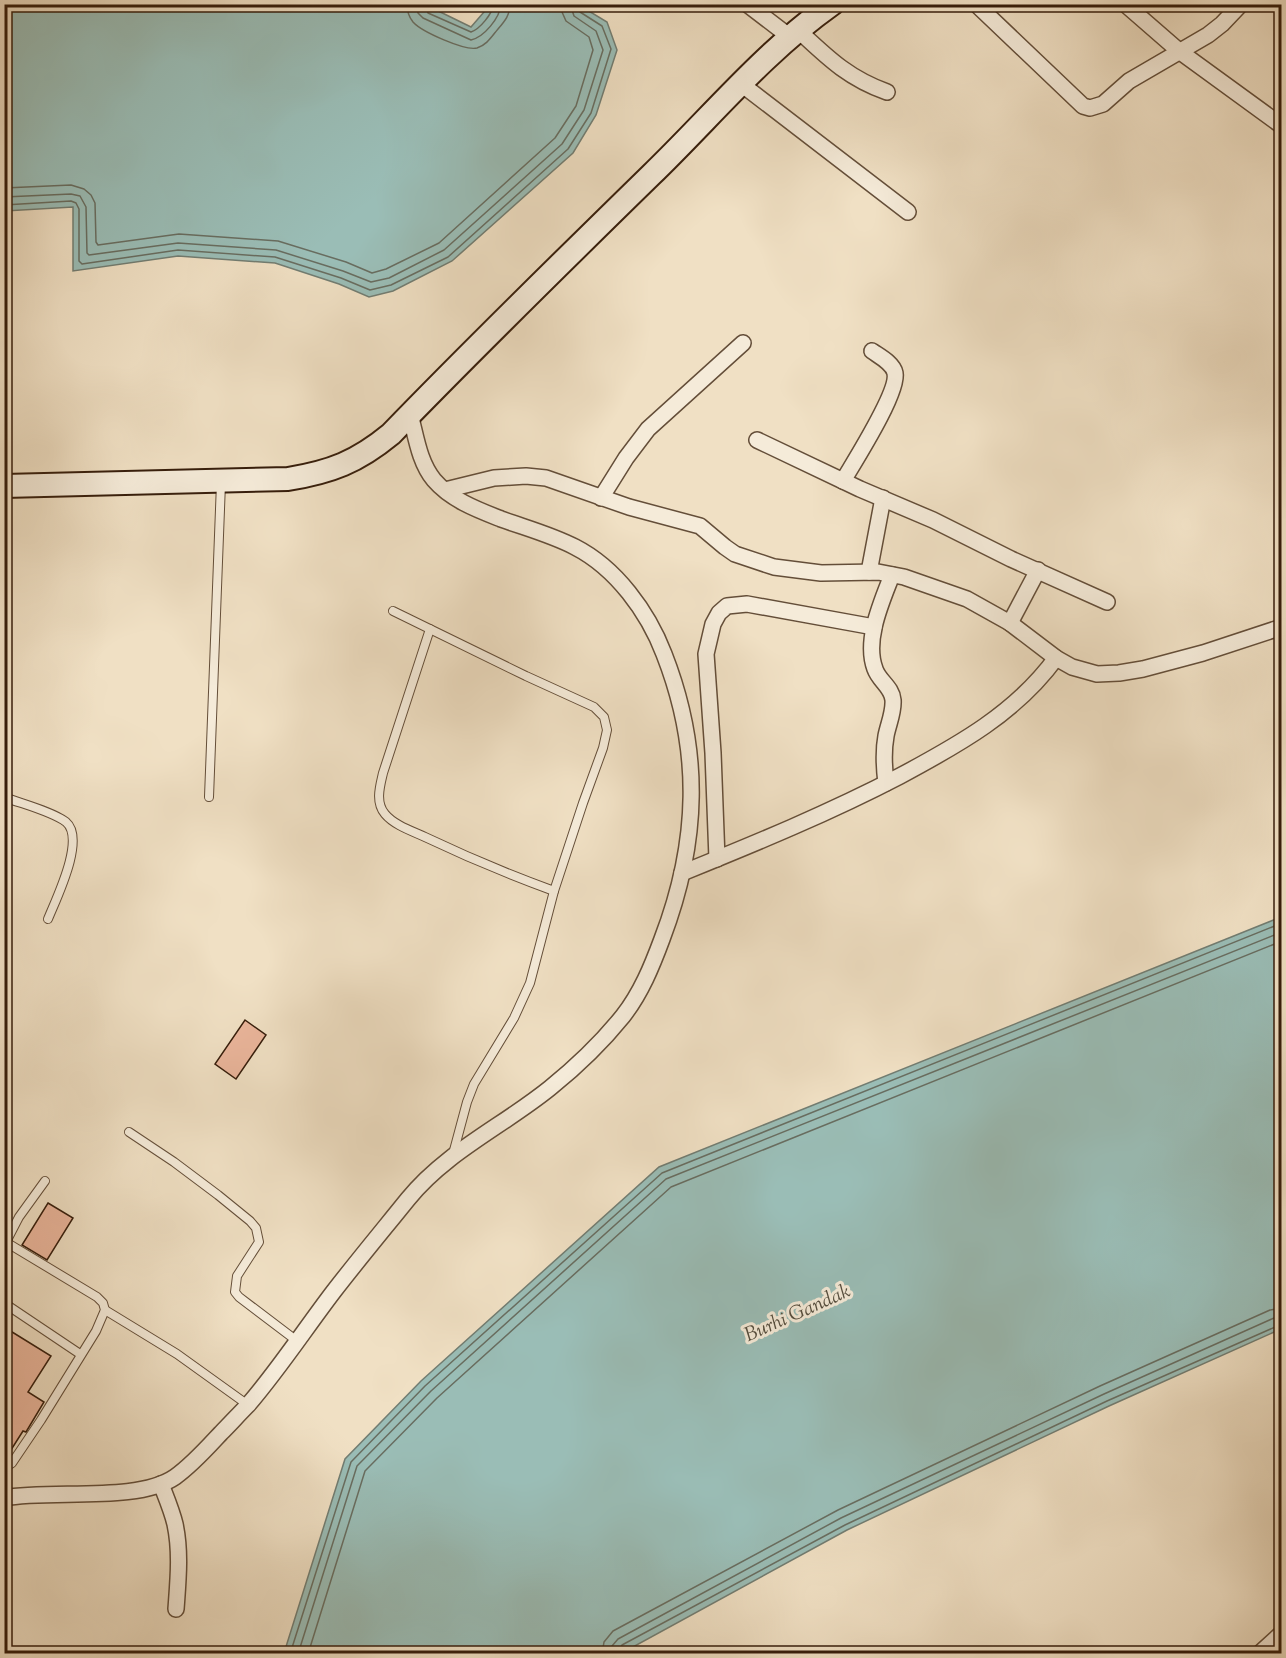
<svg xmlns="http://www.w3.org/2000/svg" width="1286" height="1658" viewBox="0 0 1286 1658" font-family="'Sorts Mill Goudy',serif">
  <rect width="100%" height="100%" fill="#f0e0c4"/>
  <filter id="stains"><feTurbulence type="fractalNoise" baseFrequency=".00333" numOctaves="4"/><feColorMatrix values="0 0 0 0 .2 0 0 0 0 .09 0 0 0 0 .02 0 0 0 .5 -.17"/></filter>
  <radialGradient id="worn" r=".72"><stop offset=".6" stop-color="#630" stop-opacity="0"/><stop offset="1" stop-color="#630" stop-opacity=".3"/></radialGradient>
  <g fill="#9abdb6" stroke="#727d72" stroke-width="1.5">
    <path d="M428,4V6L471,27L490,5H579L607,22L617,50L596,115L573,153L452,261L393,291L369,297L339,284L275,263L178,256L73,271V207L5,211L4,20L9,5Z"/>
    <path d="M1281,917V1329L1109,1406L847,1530L622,1653H284L345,1459L421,1381L659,1167Z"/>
  </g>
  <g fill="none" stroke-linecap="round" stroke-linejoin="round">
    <g stroke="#686d60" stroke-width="1.5">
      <path d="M407,4C407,11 409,17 413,22C422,32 465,51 477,48C487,45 492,36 498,29C505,21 510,15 510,4"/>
      <path d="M416,4L418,13L423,18L471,40C484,37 500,18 501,4"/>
      <path d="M424,4L428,13L471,32C480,29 492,14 494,4"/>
      <path d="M4,188L71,185L84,189L91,195L95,203L96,242L98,245L179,234L278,241L346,262L372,273L386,269L439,243L555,138L576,106L593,50L589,37L566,21L562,12L561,4"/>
      <path d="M4,197L71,194L80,196L86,207L87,253L89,255L178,243L276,250L343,271L371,282L389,278L444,250L562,144L584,110L603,50L596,31L574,16L570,4"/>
      <path d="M4,205L71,201L76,203L79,209V261L82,264L178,250L275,257L341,278L370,290L391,285L448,257L568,149L591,113L611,49L602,26L580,12L577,4"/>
      <path d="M290,1654L351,1462L425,1386L662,1173L1282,923"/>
      <path d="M298,1654L357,1466L431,1391L666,1179L1282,932"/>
      <path d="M308,1654L365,1471L437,1398L671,1187L1282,941"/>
      <path d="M602,1654L604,1642L613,1631L838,1510L1100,1386L1270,1310L1282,1308"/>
      <path d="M611,1654L612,1646L618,1639L841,1518L1104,1394L1274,1318L1282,1317"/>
      <path d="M618,1654L622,1645L845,1525L1107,1401L1282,1324"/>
    </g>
  </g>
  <g fill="#ebb69c" stroke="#361d0b" stroke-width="1.5">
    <path d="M245,1020L266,1035L236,1079L215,1064Z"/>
    <path d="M48,1203L73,1218L47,1260L22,1245Z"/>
    <path d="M4,1327L51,1356L28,1392L44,1402L26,1432L23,1431L4,1461Z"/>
  </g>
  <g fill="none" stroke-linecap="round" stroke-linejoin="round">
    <defs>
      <g id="lane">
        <path d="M393,611L526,676L594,707L604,717L607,730L603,748L583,803L554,891L530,983L514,1018L474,1084L467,1102L453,1154"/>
        <path d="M430,629L383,773C380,786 375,802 385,814C394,825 412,831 425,837C467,857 510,875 554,891"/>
        <path d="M4,797C22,804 51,811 66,822C86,839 56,899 48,919"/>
        <path d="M209,797L221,483"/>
        <path d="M129,1132L174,1162L218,1195L250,1221L256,1228L259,1242L237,1276L235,1292L239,1297L297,1341"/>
        <path d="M4,1241L97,1297L103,1303L105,1310L96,1331L41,1420L12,1463L4,1468"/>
        <path d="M5,1244L19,1217L45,1181"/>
        <path d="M4,1303L80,1354"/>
        <path d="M105,1310L177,1354L248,1405"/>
      </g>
      <g id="street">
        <path d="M747,4L790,37"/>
        <path d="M976,4L1083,106L1090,108L1103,104L1129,81L1208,35L1222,24L1241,4"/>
        <path d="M1125,4L1179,51L1282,126"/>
        <path d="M798,30C828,58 848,78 887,92"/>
        <path d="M740,83L908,212"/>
        <path d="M757,440L860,489L933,520L1011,559L1107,602"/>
        <path d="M843,481C854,462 899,392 895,373C893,363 879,356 872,351"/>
        <path d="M445,490L494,478L526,476L546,478L629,507L700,526L725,547L735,554L774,567L821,573L878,572L904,577L967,599L1010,623L1056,658L1072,667L1097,674L1119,673L1143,669L1203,653L1282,627"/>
        <path d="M601,498L626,458L648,429L743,343"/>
        <path d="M869,572L883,498"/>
        <path d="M1010,623L1038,570"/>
        <path d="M886,783C884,767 883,752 886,736C888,725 894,712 893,700C892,687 879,681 875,669C864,640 882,601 892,575"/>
        <path d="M717,859L713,753L706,654L713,624L719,613L727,606L747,604L874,627"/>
        <path d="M682,873C756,843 829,813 900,776C958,745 1016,713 1056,658"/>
        <path d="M161,1484C166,1497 172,1511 175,1524C181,1552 178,1581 176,1609"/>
        <path d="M4,1498C52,1489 137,1503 175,1477C192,1465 207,1448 221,1433C230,1424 239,1414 248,1405C279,1369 305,1329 334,1291C358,1260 383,1230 408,1199C446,1152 503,1126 550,1088C576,1067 602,1042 623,1016C641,993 652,966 662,939C699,842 702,751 664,654C648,612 616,568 575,547C552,535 526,528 501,519C478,510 451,500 434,480C419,462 416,436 410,414"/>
        <path d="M1259,1654L1282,1633"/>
      </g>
      <path id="secondary" d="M4,486L288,479C331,472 357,462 391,434C476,346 564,260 651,175C711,117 763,53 832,4"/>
    </defs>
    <use href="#lane" stroke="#644e39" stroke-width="10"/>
    <use href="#street" stroke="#644e39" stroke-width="18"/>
    <use href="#secondary" stroke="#361d0b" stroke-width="26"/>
    <use href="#lane" stroke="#f5ebd9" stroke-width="8"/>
    <use href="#street" stroke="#f5ebd9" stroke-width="15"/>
    <use href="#secondary" stroke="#f5ebd9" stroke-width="22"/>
  </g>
  <g text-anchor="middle" stroke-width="6" stroke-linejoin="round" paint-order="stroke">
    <g font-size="20" font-style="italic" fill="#544d3e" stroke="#f5ebd9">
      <text transform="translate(797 1312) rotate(-24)" y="7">Burhi Gandak</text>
    </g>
  </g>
  <rect width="1286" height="1658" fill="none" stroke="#f0e0c4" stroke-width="24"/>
  <rect x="6" y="6" width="1274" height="1646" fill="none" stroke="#361d0b" stroke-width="3"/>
  <rect x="12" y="12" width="1262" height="1634" fill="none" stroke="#361d0b" stroke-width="1.5"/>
  <rect width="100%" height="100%" filter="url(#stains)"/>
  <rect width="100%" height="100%" fill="url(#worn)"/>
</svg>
